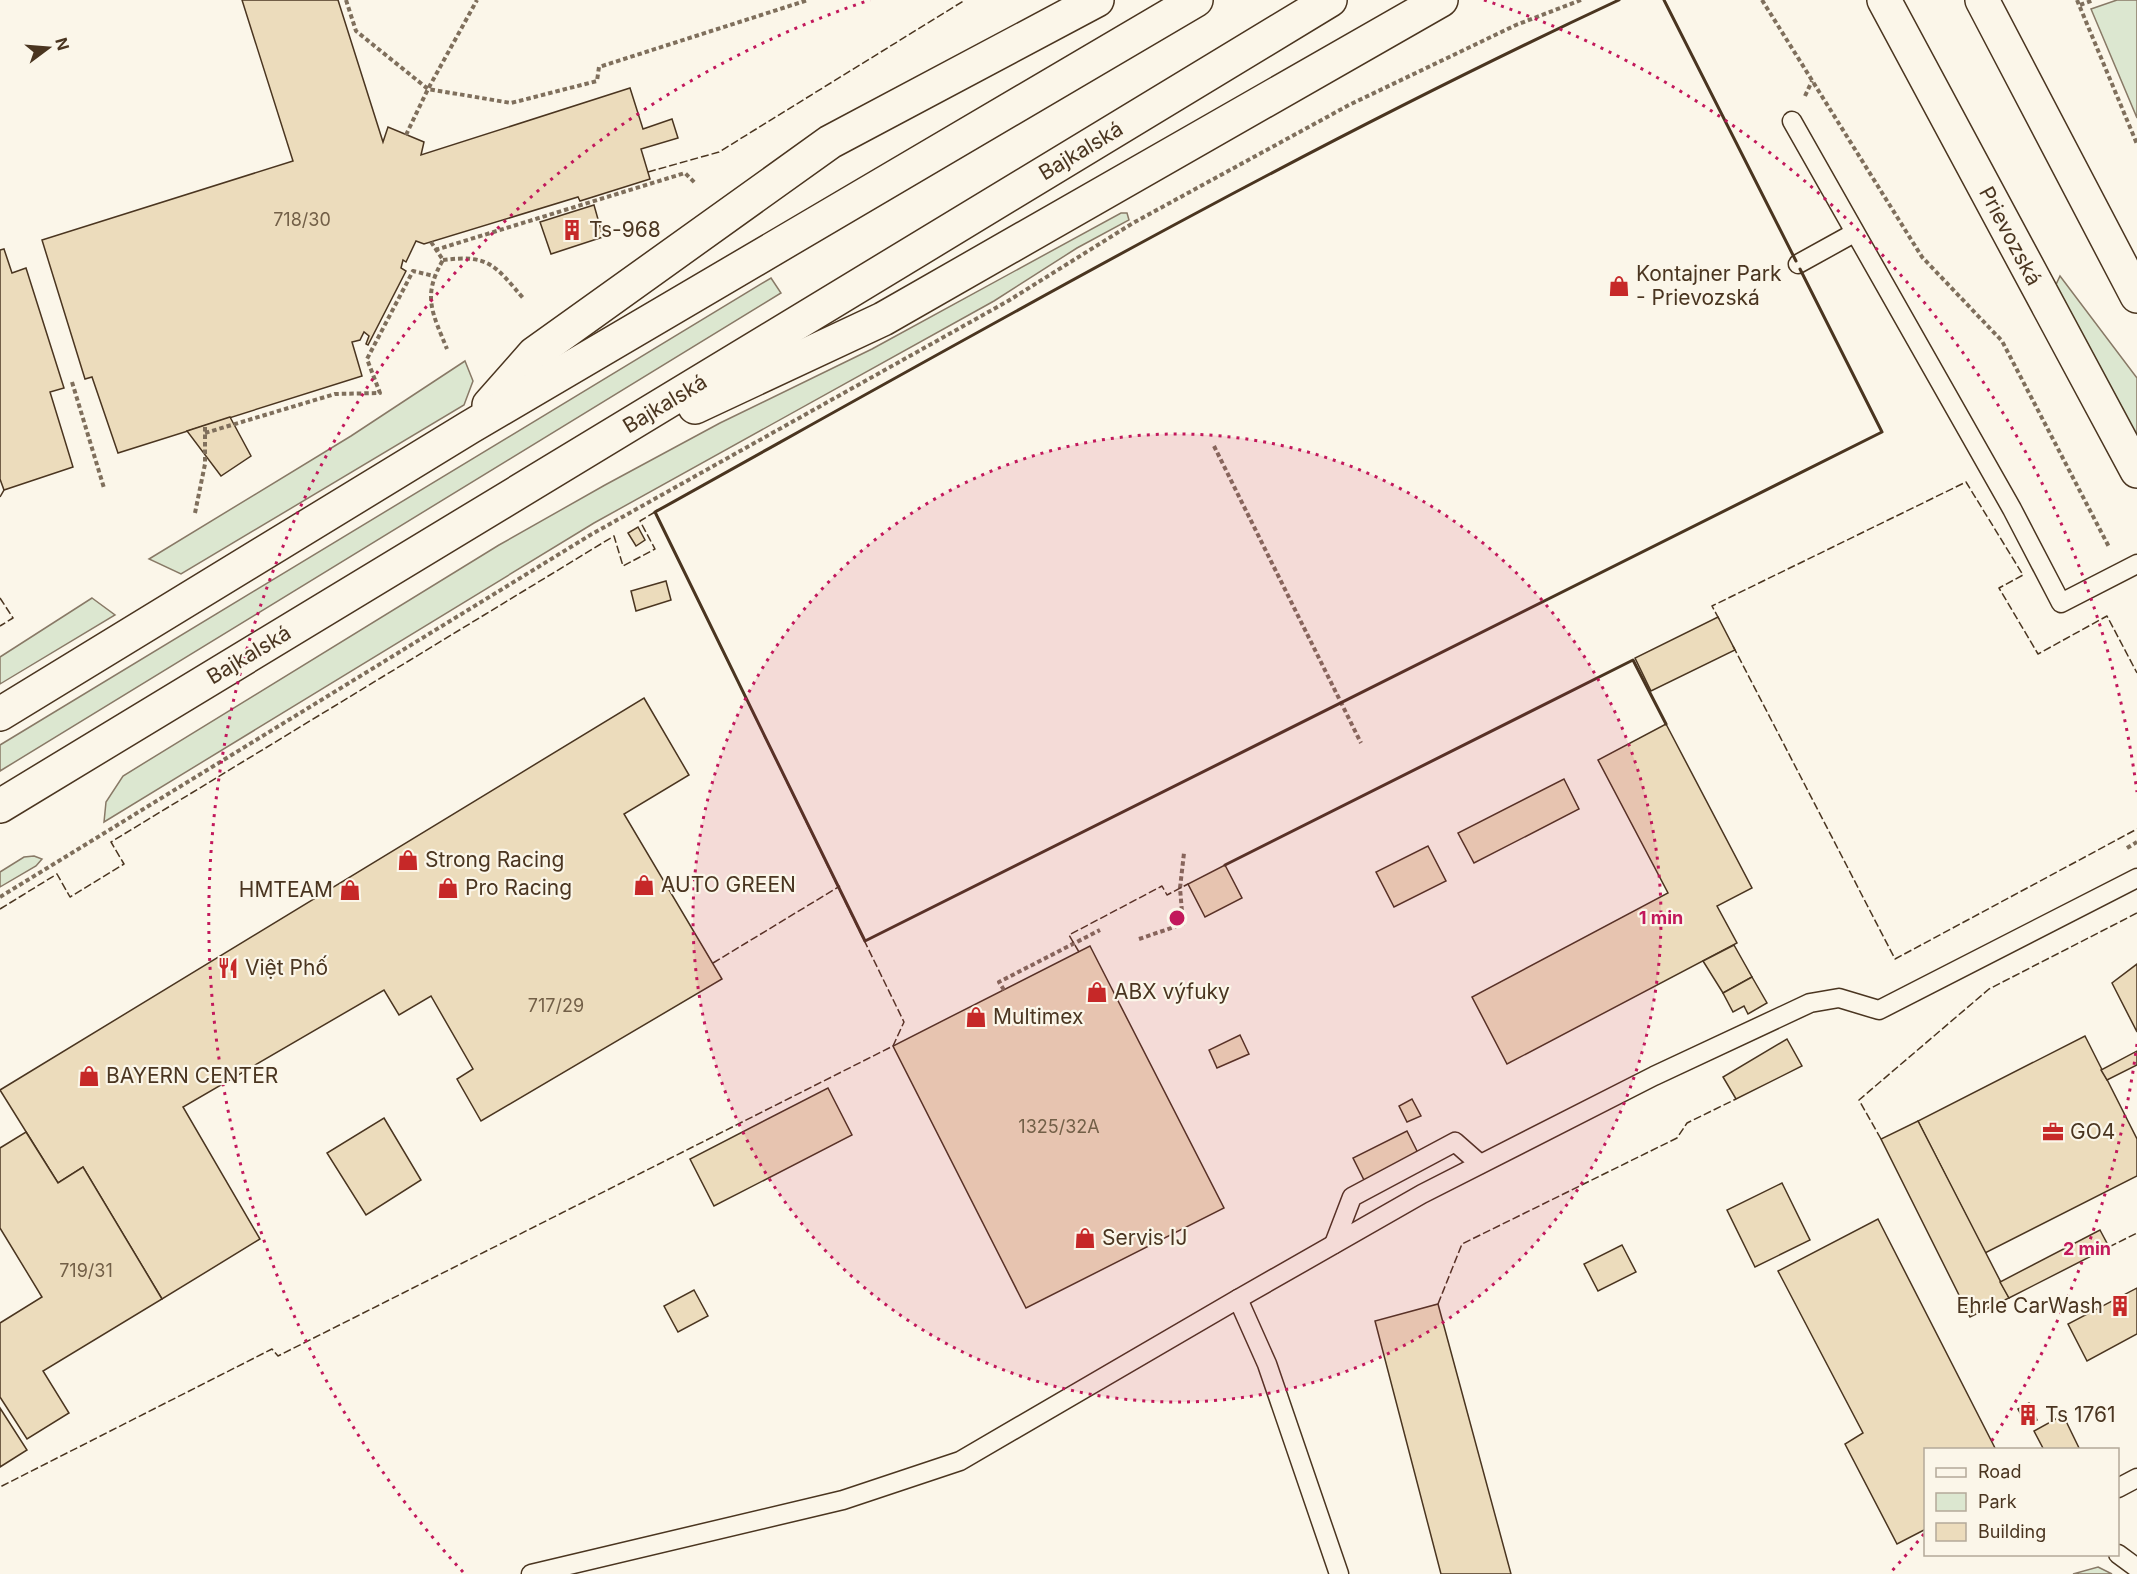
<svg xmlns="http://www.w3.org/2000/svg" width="2137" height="1574" viewBox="0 0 2137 1574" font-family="Inter,sans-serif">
  <rect width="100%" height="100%" fill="#fbf6e9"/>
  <g fill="#dce7d0" stroke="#887966" stroke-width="1.5">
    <path d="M2117,0H2137V118L2091,9Z"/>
    <path d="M1121,213H1127L1129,220L1077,248L994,301L594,523L104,822L106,802L123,776L499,545L605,485L720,423L872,349Z"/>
    <path d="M2060,276L2137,378V447L2053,291Z"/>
    <path d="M771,278L781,293L0,771V745Z"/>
    <path d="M465,361L473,381L464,405L181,574L149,559L351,436Z"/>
    <path d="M92,598L115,615L0,684V657Z"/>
    <path d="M34,856L42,859L36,866L0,887V872L24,857Z"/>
    <path d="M2098,1567L2112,1574H2073Z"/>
  </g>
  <g fill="#ecdcbc" stroke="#4a3520" stroke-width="1.5">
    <path d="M242,0H338L383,142L388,127L424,142L421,155L630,88L643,129L672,119L678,138L641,149L650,179L580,201L578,197L424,244L416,241L406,262L403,260L401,268L406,271L368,345L366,344L369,336L364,332L360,340L352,342L362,376L118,453L92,377L85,379L42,240L293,161Z"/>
    <path d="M594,205L603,237L551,254L540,222Z"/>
    <path d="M4,249L12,273L26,268L64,388L50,392L73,467L4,490L0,479V250Z"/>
    <path d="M230,417L251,456L221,476L187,431Z"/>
    <path d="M638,527L645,540L636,546L628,533Z"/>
    <path d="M666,581L671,600L636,611L631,591Z"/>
    <path d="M1718,617L1735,650L1651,691L1635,658Z"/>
    <path d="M644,698L689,775L624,814L722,979L481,1121L457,1079L473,1069L431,996L399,1015L384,990L183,1107L260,1239L162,1299L83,1167L58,1183L0,1090Z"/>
    <path d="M1666,724L1752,888L1717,906L1737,943L1507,1064L1472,997L1668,893L1598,760Z"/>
    <path d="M1564,779L1579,809L1474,863L1458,833Z"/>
    <path d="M1428,846L1446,881L1394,907L1376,872Z"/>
    <path d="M1225,865L1242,898L1205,917L1188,884Z"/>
    <path d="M1734,945L1752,977L1723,993L1703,961Z"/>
    <path d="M1090,946L1224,1208L1026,1308L893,1046Z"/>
    <path d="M2137,964V1032L2112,983Z"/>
    <path d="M1752,977L1767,1003L1748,1014L1744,1006L1733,1012L1723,993Z"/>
    <path d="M1240,1035L1249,1054L1217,1068L1209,1050Z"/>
    <path d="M2085,1036L2137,1139V1176L1985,1253L1918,1121Z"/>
    <path d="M1787,1039L1802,1066L1736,1099L1723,1077Z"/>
    <path d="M2137,1051V1065L2107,1080L2101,1070Z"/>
    <path d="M828,1088L852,1135L714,1206L690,1159Z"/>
    <path d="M1412,1099L1421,1116L1407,1122L1399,1106Z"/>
    <path d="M384,1118L421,1180L366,1215L327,1153Z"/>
    <path d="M1918,1121L2009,1298L1970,1317L1881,1139Z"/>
    <path d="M1407,1131L1424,1165L1370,1192L1353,1158Z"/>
    <path d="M26,1132L58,1183L83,1167L162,1299L43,1371L69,1413L27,1439L0,1397V1323L42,1297L0,1228V1148Z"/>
    <path d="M1782,1183L1810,1240L1755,1267L1727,1210Z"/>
    <path d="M1878,1219L1996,1450H1926V1529L1897,1544L1845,1444L1863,1433L1778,1271Z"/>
    <path d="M2100,1230L2109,1247L2009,1298L2000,1282Z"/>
    <path d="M1622,1245L1636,1272L1598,1291L1584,1264Z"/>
    <path d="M2137,1288V1334L2087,1361L2068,1324Z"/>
    <path d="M694,1290L708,1316L678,1332L664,1306Z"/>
    <path d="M1438,1304L1511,1574H1441L1375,1321Z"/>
    <path d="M2029,1403L2037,1420L2027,1426L2018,1409Z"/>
    <path d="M0,1408L27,1450L0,1467Z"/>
    <path d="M2063,1415L2080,1450H2044L2034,1431Z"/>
  </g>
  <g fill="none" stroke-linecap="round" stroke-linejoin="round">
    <defs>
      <g id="lane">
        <path d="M1792,121L2012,509L2061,603L2137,564"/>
        <path d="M1798,264L1854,233"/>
        <path d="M1334,1244L1352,1197L1455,1142L1480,1164"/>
        <path d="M1238,1299L1422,1194L1654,1076L1810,1003L1839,998L1879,1010L2137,878"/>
        <path d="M2118,1488L2137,1478"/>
        <path d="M2118,1554L2137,1568"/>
        <path d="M531,1574L843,1500L960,1461L1238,1299L1267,1364L1339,1574"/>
      </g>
      <g id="primary">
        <path d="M1884,0L2137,471"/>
        <path d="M1982,0L2137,296"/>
        <path d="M489,405L534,354L830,142L1097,0"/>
        <path d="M695,407L883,319L1441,0"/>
        <path d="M0,714L470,427L1196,0"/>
        <path d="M0,806L1330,0"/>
      </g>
    </defs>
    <use href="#lane" stroke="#4a3520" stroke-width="21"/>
    <use href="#primary" stroke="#4a3520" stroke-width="36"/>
    <g stroke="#7f6f5c" stroke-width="4" stroke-dasharray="4.5 3" stroke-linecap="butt">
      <path d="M346,0L356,31L428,89L511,103L597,81L599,67L808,0"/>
      <path d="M1762,0L1922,257L2002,341L2109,547"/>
      <path d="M2077,0L2137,144"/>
      <path d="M2080,5L2094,0"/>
      <path d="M1805,96L1812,81"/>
      <path d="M406,135L428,89L477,0"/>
      <path d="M431,242L443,260C422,296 432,312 447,349"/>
      <path d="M435,250L685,173L696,184"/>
      <path d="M443,260C490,254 495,266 524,299"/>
      <path d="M72,382L104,488"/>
      <path d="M205,433L335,394L380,393L367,359L413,271L434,276"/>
      <path d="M1214,446L1361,743"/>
      <path d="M195,513L205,464V425"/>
      <path d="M2127,848L2137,842"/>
      <path d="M0,897L592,534L1008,301L1133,223L1349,105L1516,25L1581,0"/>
      <path d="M1139,939L1183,924L1180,888L1184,853"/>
      <path d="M1004,990L999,982L1100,930"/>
    </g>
    <use href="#lane" stroke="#fbf6e9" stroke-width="18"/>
    <use href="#primary" stroke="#fbf6e9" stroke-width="33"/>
    <g stroke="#4a3520" stroke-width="1.5" stroke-dasharray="8 3" stroke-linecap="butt">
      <path d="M648,172L719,152L965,0"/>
      <path d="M0,497L4,490"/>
      <path d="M0,598L13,618L0,626"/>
      <path d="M1719,619L1712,606L1966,482L2023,575L1999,588L2038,654L2107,616L2137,673"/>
      <path d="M1733,646L1895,959L2137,829"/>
      <path d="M0,909L57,874L70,897L124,864L111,842L614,536L623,566L655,549L640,521L655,512L904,1022L893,1046L278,1356L272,1349L0,1487"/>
      <path d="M1079,952L1069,935L1162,886L1167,895L1188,884"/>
      <path d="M713,963L840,886"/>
      <path d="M1881,1139L1859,1100L1989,989L2137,913"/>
      <path d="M2109,1247L2137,1233"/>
      <path d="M1438,1304L1462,1244L1677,1138L1687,1123L1736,1099"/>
    </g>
    <g stroke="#4a3520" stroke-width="3">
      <path d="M1619,0C1289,154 973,335 655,512L865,941L1882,432L1800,269"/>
      <path d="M1664,0L1796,261"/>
      <path d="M1225,865L1633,660L1666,724"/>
    </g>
  </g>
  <circle cx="1177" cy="918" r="484" fill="#c2185b" fill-opacity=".12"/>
  <g fill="none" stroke="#c2185b" stroke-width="3" stroke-dasharray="3 6">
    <circle cx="1177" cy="918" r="484"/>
    <path d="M2137 1044A968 968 0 0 1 1989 1445M1924 1534A968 968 0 0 1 1891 1572M463 1572A968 968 0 0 1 870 0M1484 0A968 968 0 0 1 2137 792"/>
  </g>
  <defs>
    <symbol id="building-bare" viewBox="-9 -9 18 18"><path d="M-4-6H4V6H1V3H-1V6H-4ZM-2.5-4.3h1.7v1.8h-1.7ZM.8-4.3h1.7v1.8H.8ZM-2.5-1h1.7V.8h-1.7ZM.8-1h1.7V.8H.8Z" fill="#c62828" stroke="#fbf6e9" stroke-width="2.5" paint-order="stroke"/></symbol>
    <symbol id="shop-bare" viewBox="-9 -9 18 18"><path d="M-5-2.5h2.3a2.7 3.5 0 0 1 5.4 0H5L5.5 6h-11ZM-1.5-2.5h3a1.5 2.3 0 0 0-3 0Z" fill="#c62828" stroke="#fbf6e9" stroke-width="2.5" paint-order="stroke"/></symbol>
    <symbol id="restaurant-bare" viewBox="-9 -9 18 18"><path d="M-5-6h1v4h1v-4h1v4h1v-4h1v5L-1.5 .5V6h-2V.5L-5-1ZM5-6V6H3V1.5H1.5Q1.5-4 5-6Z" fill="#c62828" stroke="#fbf6e9" stroke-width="2.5" paint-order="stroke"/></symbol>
    <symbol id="office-bare" viewBox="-9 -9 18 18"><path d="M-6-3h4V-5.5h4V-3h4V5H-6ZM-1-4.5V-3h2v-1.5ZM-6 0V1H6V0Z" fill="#c62828" stroke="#fbf6e9" stroke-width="2.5" paint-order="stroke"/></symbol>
  </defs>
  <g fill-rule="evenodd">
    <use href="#building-bare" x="557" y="215" width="30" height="30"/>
    <use href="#shop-bare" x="1604" y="271" width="30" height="30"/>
    <use href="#shop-bare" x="393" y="845" width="30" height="30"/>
    <use href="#shop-bare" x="629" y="870" width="30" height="30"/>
    <use href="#shop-bare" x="433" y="873" width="30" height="30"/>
    <use href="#shop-bare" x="335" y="875" width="30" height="30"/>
    <use href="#restaurant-bare" x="213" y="953" width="30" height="30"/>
    <use href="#shop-bare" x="1082" y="977" width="30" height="30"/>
    <use href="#shop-bare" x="961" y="1002" width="30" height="30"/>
    <use href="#shop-bare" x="74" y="1061" width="30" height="30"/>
    <use href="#office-bare" x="2038" y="1117" width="30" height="30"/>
    <use href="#shop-bare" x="1070" y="1223" width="30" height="30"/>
    <use href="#building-bare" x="2105" y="1291" width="30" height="30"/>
    <use href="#building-bare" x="2013" y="1400" width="30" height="30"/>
  </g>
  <g text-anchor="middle" stroke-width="4.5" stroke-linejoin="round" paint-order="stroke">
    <g font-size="18" fill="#725f47">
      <text x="302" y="226">718/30</text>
      <text x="556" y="1012">717/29</text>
      <text x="1059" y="1133">1325/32A</text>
      <text x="86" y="1277">719/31</text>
    </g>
    <g font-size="21" fill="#4a3520" stroke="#fbf6e9">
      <text transform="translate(1081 151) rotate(-31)" y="7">Bajkalská</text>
      <text transform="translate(2010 236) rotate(62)" y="7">Prievozská</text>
      <text transform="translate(665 404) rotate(-31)" y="7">Bajkalská</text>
      <text transform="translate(249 655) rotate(-31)" y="7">Bajkalská</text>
    </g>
    <g font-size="21" fill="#4a3520" stroke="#fbf6e9" text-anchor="start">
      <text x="589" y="237">Ts-968</text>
      <text x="1636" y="281">Kontajner Park<tspan x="1636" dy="24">- Prievozská</tspan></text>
      <text x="425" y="867">Strong Racing</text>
      <text x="661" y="892">AUTO GREEN</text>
      <text x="465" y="895">Pro Racing</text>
      <text x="333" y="897" text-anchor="end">HMTEAM</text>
      <text x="245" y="975">Việt Phố</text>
      <text x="1114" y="999">ABX výfuky</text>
      <text x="993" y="1024">Multimex</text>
      <text x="106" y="1083">BAYERN CENTER</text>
      <text x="2070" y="1139">GO4</text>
      <text x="1102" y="1245">Servis IJ</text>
      <text x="2103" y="1313" text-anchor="end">Ehrle CarWash</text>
      <text x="2045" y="1422">Ts 1761</text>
    </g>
  </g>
  <circle cx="1177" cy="918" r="9" fill="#c2185b" stroke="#fbf6e9" stroke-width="3"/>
  <g font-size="18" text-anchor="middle" font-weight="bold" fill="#c2185b" stroke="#fbf6e9" stroke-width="4.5" stroke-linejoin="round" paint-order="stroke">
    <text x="1661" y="924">1 min</text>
    <text x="2087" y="1255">2 min</text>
  </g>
  <rect x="1924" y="1448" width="195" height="108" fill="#fbf6e9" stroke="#b4a999" stroke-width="1.5"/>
  <rect x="1936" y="1468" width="30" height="9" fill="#fbf6e9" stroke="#b4a999" stroke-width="1.5"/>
  <text x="1978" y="1478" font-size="18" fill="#4a3520">Road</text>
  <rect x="1936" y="1493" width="30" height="18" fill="#dce7d0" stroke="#b4a999" stroke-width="1.5"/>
  <text x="1978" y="1508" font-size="18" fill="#4a3520">Park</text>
  <rect x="1936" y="1523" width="30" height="18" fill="#ecdcbc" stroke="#b4a999" stroke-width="1.5"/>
  <text x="1978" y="1538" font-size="18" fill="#4a3520">Building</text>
  <g transform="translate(48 48) rotate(74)" stroke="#fbf6e9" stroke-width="4.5" paint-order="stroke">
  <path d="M0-4.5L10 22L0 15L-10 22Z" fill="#4a3520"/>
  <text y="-9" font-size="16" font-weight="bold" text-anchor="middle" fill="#4a3520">N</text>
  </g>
</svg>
